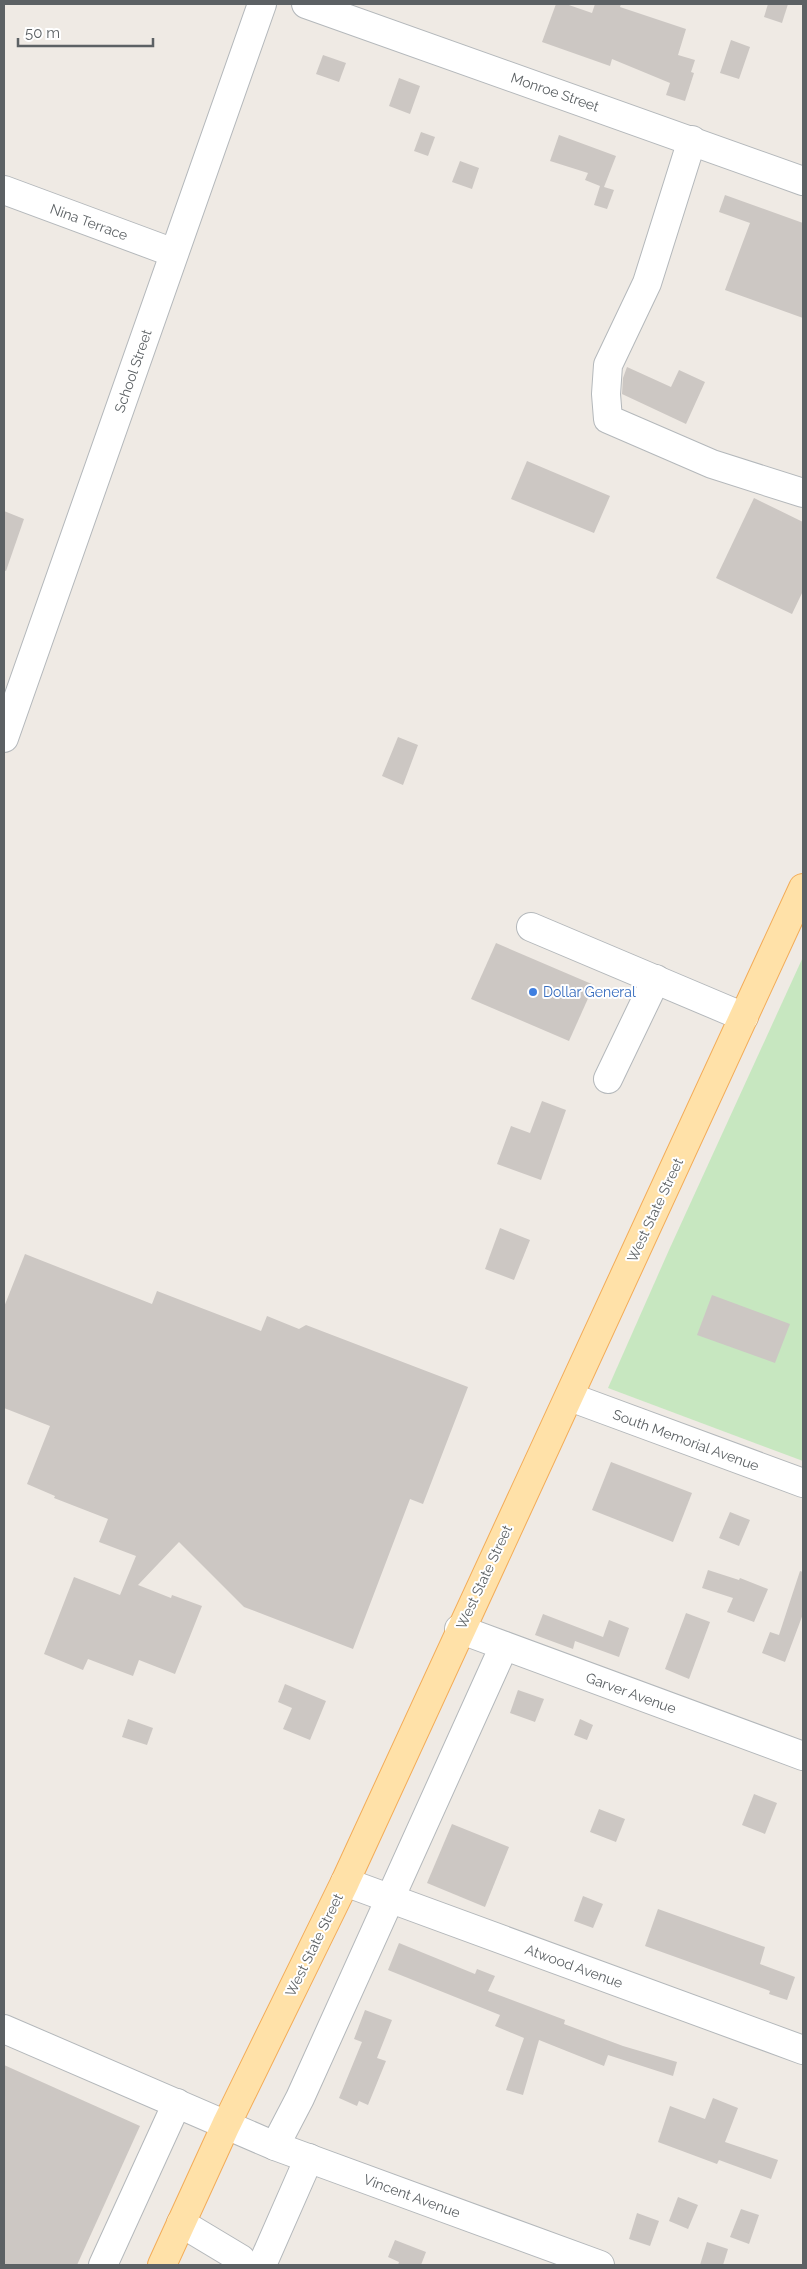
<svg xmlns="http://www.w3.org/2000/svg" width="807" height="2269" viewBox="0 0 807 2269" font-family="Raleway,sans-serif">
  <rect width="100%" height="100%" fill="#efeae4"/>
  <path fill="#c7e7c0" d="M803,957V1461L608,1388L669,1250Z"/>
  <g fill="#ccc7c3">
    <path d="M556,4H566L592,13L595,4H621L620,7L686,29L678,55L695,60L691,72L694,73L685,101L666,95L670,83L612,59L610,66L542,42Z"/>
    <path d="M768,4H788L782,23L764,17Z"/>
    <path d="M731,40L750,47L739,79L720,73Z"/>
    <path d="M323,55L346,63L339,82L316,74Z"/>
    <path d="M399,78L420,86L410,114L389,106Z"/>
    <path d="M421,132L435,137L428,156L414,151Z"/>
    <path d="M559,135L616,156L604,187L614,190L607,209L594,205L600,186L585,180L588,173L550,161Z"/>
    <path d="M460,161L479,168L472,189L452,182Z"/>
    <path d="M725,195L803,223V318L725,290L750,223L719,212Z"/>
    <path d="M627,367L671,387L679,370L705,382L686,424L622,394L623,378Z"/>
    <path d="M527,461L610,496L594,533L511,499Z"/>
    <path d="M754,498L803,522V591L792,614L716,578Z"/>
    <path d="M4,511L24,519L6,571L4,570Z"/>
    <path d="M398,737L418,745L403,785L382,776Z"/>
    <path d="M496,943L594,985L569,1041L471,999Z"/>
    <path d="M542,1101L566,1110L541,1180L497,1164L511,1126L530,1133Z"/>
    <path d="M500,1228L530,1240L514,1280L485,1269Z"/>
    <path d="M25,1254L152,1304L157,1291L261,1331L267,1316L299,1329L306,1325L468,1387L423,1504L410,1499L353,1649L244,1607L179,1542L138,1585L171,1598L172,1595L202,1606L175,1674L139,1660L133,1676L88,1659L83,1670L44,1654L74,1577L120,1595L136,1556L99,1542L108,1519L54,1498L55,1496L27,1484L50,1426L4,1408V1307Z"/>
    <path d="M712,1295L790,1324L775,1363L697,1335Z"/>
    <path d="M611,1462L692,1493L673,1542L592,1510Z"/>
    <path d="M730,1512L750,1520L739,1546L719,1538Z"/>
    <path d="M708,1570L739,1580L740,1578L768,1589L754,1622L727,1612L733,1598L702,1588Z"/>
    <path d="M800,1571L803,1572V1614L785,1662L762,1653L770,1632L779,1635Z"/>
    <path d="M686,1613L710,1622L689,1679L665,1669Z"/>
    <path d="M543,1614L603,1637L609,1620L629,1628L619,1657L575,1641L573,1649L535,1635Z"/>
    <path d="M285,1684L326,1701L310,1740L283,1729L292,1708L278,1702Z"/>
    <path d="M518,1690L544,1699L535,1722L510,1713Z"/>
    <path d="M128,1719L153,1728L147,1745L122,1737Z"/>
    <path d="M580,1719L593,1725L587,1740L574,1735Z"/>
    <path d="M754,1794L777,1803L765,1834L742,1825Z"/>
    <path d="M599,1809L625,1819L616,1842L590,1832Z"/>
    <path d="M452,1824L509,1847L485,1907L427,1883Z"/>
    <path d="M583,1896L603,1904L593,1928L574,1921Z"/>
    <path d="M658,1909L765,1947L760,1964L795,1977L787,2000L769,1994L770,1991L645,1946Z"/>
    <path d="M399,1943L475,1974L477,1969L495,1976L488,1991L565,2020L564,2024L623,2046L677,2062L673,2076L608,2055L604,2066L539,2040L523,2095L506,2090L524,2038L495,2026L500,2015L388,1970Z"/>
    <path d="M365,2010L392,2020L377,2058L386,2061L368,2105L359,2101L357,2106L339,2098L362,2042L354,2039Z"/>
    <path d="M4,2065L140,2126L77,2265H4Z"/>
    <path d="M713,2098L738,2108L725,2142L778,2160L771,2179L719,2160L717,2164L658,2142L670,2106L705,2119Z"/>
    <path d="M678,2197L698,2205L688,2229L669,2221Z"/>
    <path d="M741,2209L759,2215L749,2244L730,2237Z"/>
    <path d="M637,2213L659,2221L650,2246L629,2239Z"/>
    <path d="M395,2240L426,2252L421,2265H398L399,2262L388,2257Z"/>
    <path d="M707,2242L728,2249L723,2265H700Z"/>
  </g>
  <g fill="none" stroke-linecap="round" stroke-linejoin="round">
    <defs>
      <g id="minor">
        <path d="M306,4L803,181"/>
        <path d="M692,140L647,283L608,365L606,394L608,419L712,464L803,493"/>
        <path d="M4,190L174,253"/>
        <path d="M4,738L262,4"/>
        <path d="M531,927L744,1017"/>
        <path d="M608,1079L656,979"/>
        <path d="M570,1397L803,1483"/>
        <path d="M459,1629L803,1756"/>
        <path d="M345,1882L803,2050"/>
        <path d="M4,2029L275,2146L600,2265"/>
        <path d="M275,2146L300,2098L504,1646"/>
        <path d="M181,2223L241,2259"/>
        <path d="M103,2265L177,2103"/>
        <path d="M262,2265L309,2158"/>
      </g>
      <path id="major" d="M162,2265L226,2125L345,1882L803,888"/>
    </defs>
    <use href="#minor" stroke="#b4b8bb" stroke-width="30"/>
    <use href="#major" stroke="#f3ac58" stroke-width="30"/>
    <use href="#minor" stroke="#fff" stroke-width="28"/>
    <use href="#major" stroke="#ffe1a8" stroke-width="28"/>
  </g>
  <circle fill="#3f7fe0" stroke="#fff" stroke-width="2" cx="533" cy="992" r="5"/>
  <g text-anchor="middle" stroke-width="4" stroke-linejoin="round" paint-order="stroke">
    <g font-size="14" fill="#5c6164" stroke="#fff">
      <text transform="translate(555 92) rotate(19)" y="5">Monroe Street</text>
      <text transform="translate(89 222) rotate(20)" y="5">Nina Terrace</text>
      <text transform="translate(133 371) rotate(-71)" y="5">School Street</text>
      <text transform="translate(655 1210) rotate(-65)" y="5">West State Street</text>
      <text transform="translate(686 1440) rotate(20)" y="5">South Memorial Avenue</text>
      <text transform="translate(484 1577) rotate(-65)" y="5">West State Street</text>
      <text transform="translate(631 1693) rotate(20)" y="5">Garver Avenue</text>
      <text transform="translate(314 1945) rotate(-64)" y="5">West State Street</text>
      <text transform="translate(574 1966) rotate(20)" y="5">Atwood Avenue</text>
      <text transform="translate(412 2196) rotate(20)" y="5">Vincent Avenue</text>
    </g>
    <g font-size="14" fill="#366cbe" stroke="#fff" text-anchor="start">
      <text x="543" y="997">Dollar General</text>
    </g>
  </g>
  <rect width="807" height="2269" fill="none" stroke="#5c6164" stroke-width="10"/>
  <path d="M18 38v8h135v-8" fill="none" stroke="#5c6164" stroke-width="2.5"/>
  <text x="25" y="38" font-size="15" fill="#5c6164" stroke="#ffffff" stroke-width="4" paint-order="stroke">50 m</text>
</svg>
